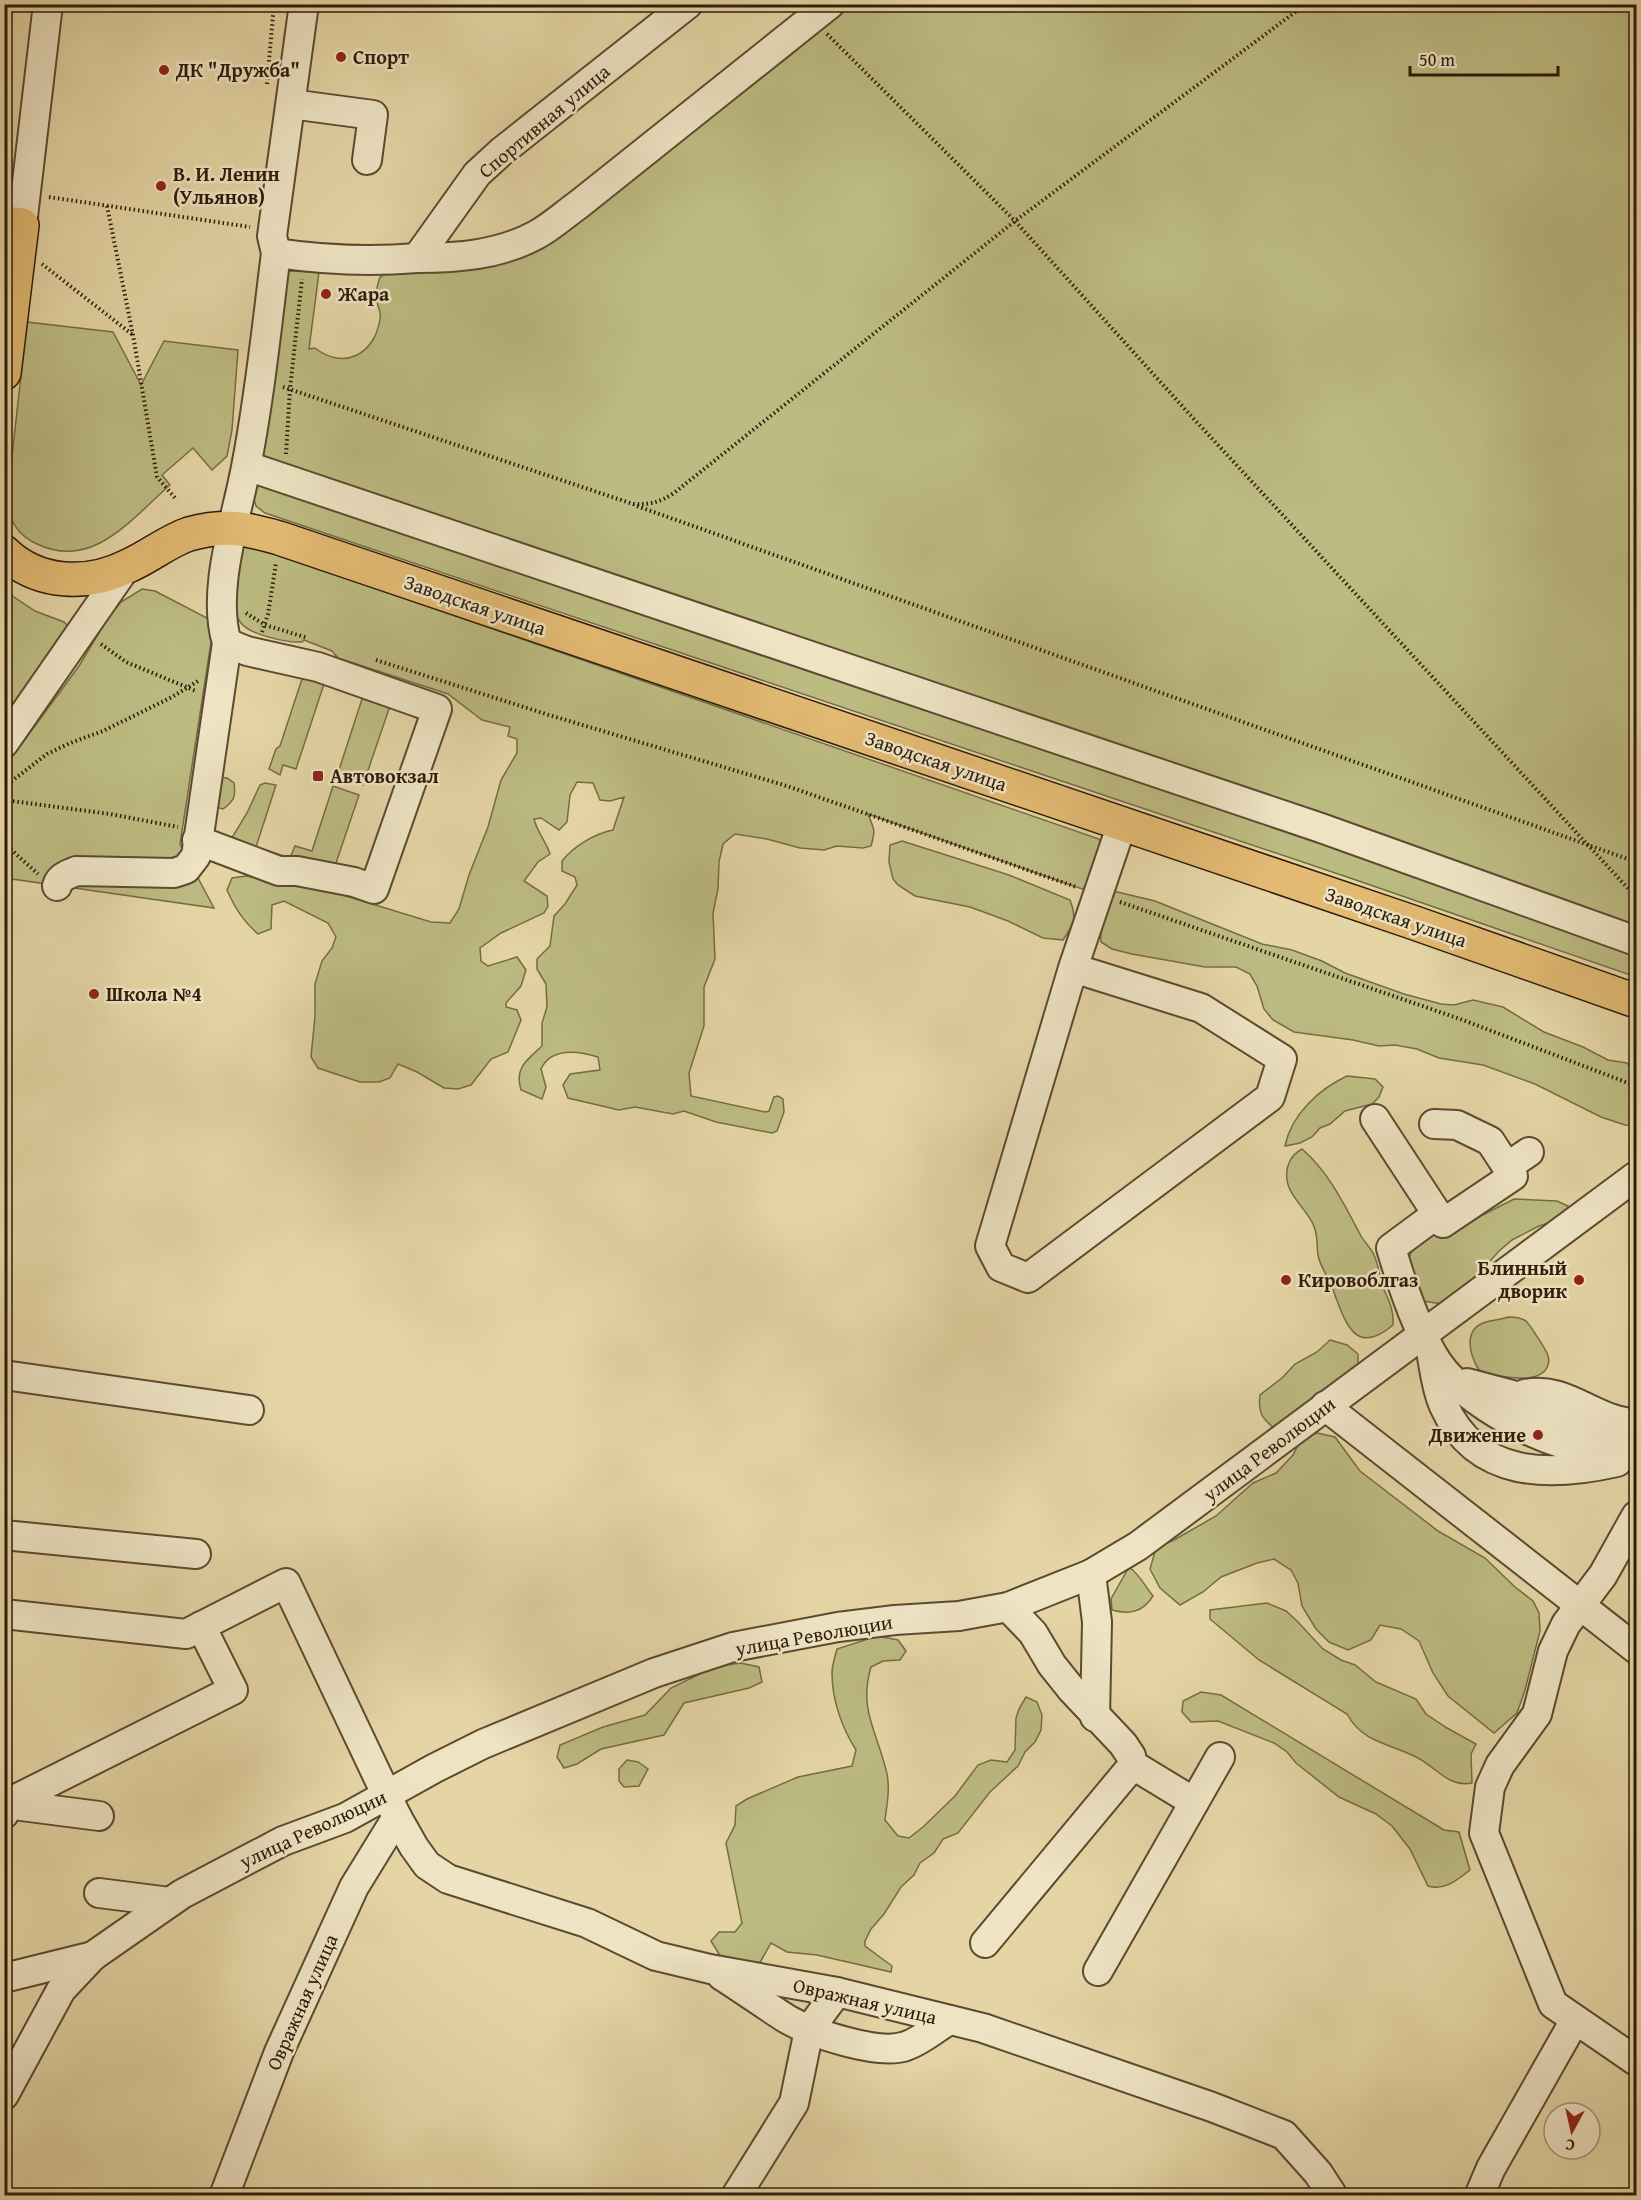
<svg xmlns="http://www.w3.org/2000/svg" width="1641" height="2200" viewBox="0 0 1641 2200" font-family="'Gentium Book Plus',serif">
  <rect width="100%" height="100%" fill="#e5d5a5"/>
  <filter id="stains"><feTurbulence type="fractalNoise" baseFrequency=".00333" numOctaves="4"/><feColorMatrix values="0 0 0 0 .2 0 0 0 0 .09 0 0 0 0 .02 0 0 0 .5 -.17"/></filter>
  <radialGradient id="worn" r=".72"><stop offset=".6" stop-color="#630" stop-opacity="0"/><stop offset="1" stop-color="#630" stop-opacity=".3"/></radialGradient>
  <g fill="#bcbb81" stroke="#766b45" stroke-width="1.5">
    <path d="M852,5H1636V977L1353,879L265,513L256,506L253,496L287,275L290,271L319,272L309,349L315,348C344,371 375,354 380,319C382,311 376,304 376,296C376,290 378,283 380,277L386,274L456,270L569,228L787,58Z"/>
    <path d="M27,322L113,332L141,385L164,341L238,350L232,430L227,456L212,470L193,448L162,475L170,485C132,518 93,571 37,544C19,536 9,521 7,501Z"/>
    <path d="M248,546L297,561L1099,839L1103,848L1092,884L1082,889L868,814C874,830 876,828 871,846L863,848L837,846L824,850L800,848L767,839L735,834L723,844L719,862L718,889L713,913L715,959L704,987V1026L689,1073L691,1096L765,1112L769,1111L774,1097L778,1096L783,1099L784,1112L777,1131L772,1133L716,1122L684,1111L673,1114L635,1107L619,1110L568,1098L563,1085L570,1074L600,1070L598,1057C579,1051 551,1047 541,1069L546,1087L542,1099L521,1090C514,1068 527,1060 542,1046V1023L547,1007L546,984L537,969V959L550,946L554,916L565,904L577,885L575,877L562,871V861C574,846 594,834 613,830L624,797L610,801L600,800L593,783L577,782L570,795L567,822L559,830L541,818L534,819C537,832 546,841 550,854L538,862L524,881L547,896L548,906L544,913L501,933L480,948L481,961L488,966L517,957L526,970L521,986L506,1003V1007L517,1010L521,1020L508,1052L491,1059L471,1085L458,1089L444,1088L417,1072L398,1064L390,1078L379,1082H360L318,1068L311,1057L315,1016V984L322,961L332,948L336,937L328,923L284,901L272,905L271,929L258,934C243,921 235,908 227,890L232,878L246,876L333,892L431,922L450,923L459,909L469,875L488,827L501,780L517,753V739L508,736L510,727L482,720L448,694L338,658L332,651L304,640L302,642C288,643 250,635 241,623C235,616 230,597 230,588C231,575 238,560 241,547Z"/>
    <path d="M142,589L155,591L207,618L213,629L180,844L214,908L5,878L4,768L79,666L109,616L121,602Z"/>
    <path d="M5,591L35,611L64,622L70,628L5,726Z"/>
    <path d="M305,677L324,684L296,769L283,765L280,775L269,769L276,749L280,746L302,679Z"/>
    <path d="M363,696L390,706L363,785L337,776Z"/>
    <path d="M218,777L227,778L234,783C236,797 234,801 223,809L212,806Z"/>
    <path d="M265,783L276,785L256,847L290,858L295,846L312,851L333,786L359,795L336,863L355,870L283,867L230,841L247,813L260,785Z"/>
    <path d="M902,841L1009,875L1070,900C1077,918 1074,924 1063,940L1043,938L1008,921L970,907L915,896L898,885L893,879L889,862L890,845Z"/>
    <path d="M1113,891L1155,901L1262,944L1292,950L1322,961L1345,973L1404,994L1441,1004L1454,1005L1473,1000L1503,1007L1544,1032L1583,1047L1608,1060L1627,1063L1635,1072L1636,1079V1126L1625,1125L1601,1117L1535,1084L1483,1065L1439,1058L1417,1049L1395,1045L1379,1046L1353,1040L1294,1032L1273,1020L1264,1009L1257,986L1250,974L1236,967H1205L1132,954L1112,949L1101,942L1100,923Z"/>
    <path d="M1347,1076L1375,1079L1383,1087L1379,1097L1372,1104L1345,1111L1330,1124L1320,1128L1312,1137L1300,1143L1285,1146C1291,1115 1319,1089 1347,1076Z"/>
    <path d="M1302,1149C1329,1172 1345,1206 1361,1236C1365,1243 1371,1248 1374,1255C1378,1263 1379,1273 1381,1282C1387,1299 1394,1306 1393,1325C1352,1360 1344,1316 1331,1285C1327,1275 1320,1266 1318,1255C1316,1243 1319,1237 1313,1224C1306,1209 1289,1196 1287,1180C1285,1166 1291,1155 1302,1149Z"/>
    <path d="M1514,1199L1557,1201L1568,1206L1567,1217L1539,1226L1512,1240L1499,1251L1478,1275L1442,1304L1423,1301L1406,1271L1410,1255L1417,1237L1459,1227Z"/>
    <path d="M1508,1317C1513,1317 1521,1317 1526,1321C1529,1324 1548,1352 1548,1356C1549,1359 1549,1362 1548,1365C1541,1387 1495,1376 1479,1370C1470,1356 1463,1331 1483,1323C1491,1320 1500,1320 1508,1317Z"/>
    <path d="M1330,1340L1347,1345L1358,1354V1366L1280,1425L1273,1427C1261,1418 1258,1410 1260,1395L1282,1378L1295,1364L1317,1352Z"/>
    <path d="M1317,1433L1335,1437L1360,1471L1438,1531L1485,1558L1515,1587L1533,1601L1539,1613L1540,1631L1525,1690L1517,1713L1494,1733L1448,1696L1433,1673L1419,1641L1401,1629L1380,1625L1371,1640L1348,1650L1329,1642L1316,1629L1302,1606L1298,1583L1291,1570L1274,1559L1257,1563L1221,1577L1203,1592L1180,1605L1160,1588L1150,1569L1156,1548L1174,1540L1216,1516L1253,1483L1276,1473L1293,1455L1301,1439Z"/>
    <path d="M1129,1567C1140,1575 1144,1585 1153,1596C1143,1612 1130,1615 1112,1610L1111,1599Z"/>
    <path d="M1267,1603L1286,1611L1297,1621L1323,1649L1341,1660L1355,1665L1376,1682L1416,1699L1426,1714L1447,1728L1476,1744L1471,1754L1472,1783C1447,1788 1435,1765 1414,1756C1388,1743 1363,1743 1347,1714L1259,1660L1210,1619V1610Z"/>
    <path d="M877,1636L898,1640L906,1651L900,1660L883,1661L871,1667C858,1710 878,1733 887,1774C890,1789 887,1805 885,1820L898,1836L909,1838L923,1827L955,1796L978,1765L991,1760L1007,1762L1015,1750L1016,1718L1019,1709L1026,1697L1037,1702L1042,1715L1041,1730L1035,1742L1025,1752L1018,1766L990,1792L958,1833L943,1839L934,1853L920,1863L914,1875L901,1887L884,1914L871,1929L865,1941V1946L892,1966L891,1972L817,1955L787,1952L771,1943L758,1966L724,1962L711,1941L719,1932H735L742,1923L726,1843L735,1825L736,1806L747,1799L798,1777L852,1766L856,1750C842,1728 832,1700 832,1673C832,1665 835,1657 837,1649Z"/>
    <path d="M740,1663L759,1667L762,1682L749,1688L684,1703L664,1735L601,1749L577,1764L564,1768L557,1757L560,1745L603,1727L645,1715L671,1688L714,1667Z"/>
    <path d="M1201,1692L1221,1695L1444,1830L1459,1832L1470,1870C1457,1880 1445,1891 1428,1886L1410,1849L1392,1826L1376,1814L1339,1797L1296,1763L1287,1752L1274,1743L1218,1721L1191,1722L1182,1712L1183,1701Z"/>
    <path d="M627,1760L638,1762L648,1769L639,1786L624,1787L619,1781V1769Z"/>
  </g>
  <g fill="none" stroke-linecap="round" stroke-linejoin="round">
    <defs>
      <g id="minor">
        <path d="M291,104L373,115L367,160"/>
        <path d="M22,225L48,4"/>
        <path d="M276,253C324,260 369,262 417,258L477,174L501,152L688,4"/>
        <path d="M417,258C458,258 499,255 536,235C551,227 564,215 578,205L830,4"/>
        <path d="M247,466L1321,828L1636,941"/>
        <path d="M4,743L126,567"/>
        <path d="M197,840L279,871H297L354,882L374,889L437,709L318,667L247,651L227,643"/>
        <path d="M57,886C60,876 68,875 76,871L174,873L186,869L196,856L227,643C211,591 236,520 246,467C260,396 267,324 276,253L272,236L304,4"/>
        <path d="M1073,968L1201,1008L1282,1059L1270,1097L1028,1278L1001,1267L990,1246L1073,968L1122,824"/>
        <path d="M1375,1119L1443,1223L1513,1176L1490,1141L1457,1125L1434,1124"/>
        <path d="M1507,1167L1529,1152"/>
        <path d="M1437,1214L1391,1248C1401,1282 1418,1333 1438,1363C1468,1408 1583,1470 1636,1446"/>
        <path d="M1432,1357C1435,1373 1437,1391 1444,1406C1477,1479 1551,1477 1617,1462"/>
        <path d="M4,1375L249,1410"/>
        <path d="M1467,1383L1516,1396L1538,1406L1570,1426L1589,1435L1608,1437"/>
        <path d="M1525,1394C1566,1385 1596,1423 1636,1423"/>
        <path d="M1325,1406L1636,1649"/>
        <path d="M1636,1516L1603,1575L1566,1624L1553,1651L1537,1714L1500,1765L1490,1787L1484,1833L1553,2004L1636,2061"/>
        <path d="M4,1535L196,1554"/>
        <path d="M1091,1574L1097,1622L1095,1717"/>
        <path d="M4,1614L186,1634L286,1583L397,1817L414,1847L427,1865L448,1879L587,1923L656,1956L710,1969L837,1992L983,2028L1212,2107L1284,2135L1318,2173L1333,2196"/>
        <path d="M1133,1765L1194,1802"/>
        <path d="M6,1804L99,1816"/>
        <path d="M4,1814L6,1804L233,1690L201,1626"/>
        <path d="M99,1893L170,1902"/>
        <path d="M985,1943L1133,1765L1131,1756L1123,1744L1072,1690L1052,1665L1033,1633L1008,1607"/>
        <path d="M1098,1971L1220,1757"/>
        <path d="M722,1976C744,1990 765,2005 787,2019C811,2033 879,2056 906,2046C921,2041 936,2028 949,2020"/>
        <path d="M4,1978L93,1956"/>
        <path d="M4,2095L61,1990L93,1956L182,1894L283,1841L345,1818L435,1768L483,1744L654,1673L733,1647L838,1627L895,1620L959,1616L1008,1607L1091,1574L1138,1546L1636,1176"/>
        <path d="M224,2196L279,2052L354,1887L397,1817"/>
        <path d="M736,2196L794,2103L809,2030L837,1992"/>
        <path d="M1479,2196L1491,2168L1575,2020"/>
      </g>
      <g id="major">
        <path d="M4,223L22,225L4,373"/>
        <path d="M4,552C38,585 88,586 128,566C149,557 168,541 189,534C226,524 244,528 279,538L1412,922L1636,1001"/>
      </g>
    </defs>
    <use href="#minor" stroke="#5c4a30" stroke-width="32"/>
    <use href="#major" stroke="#2f1b09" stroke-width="36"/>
    <g stroke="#2f1b09" stroke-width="4" stroke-dasharray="1.5 3" stroke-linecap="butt">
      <path d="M827,34L1015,221L1193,418L1636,897"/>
      <path d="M267,84L274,4"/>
      <path d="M4,144L8,118"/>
      <path d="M49,197L250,227"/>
      <path d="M107,206L133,335L157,477L176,499"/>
      <path d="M42,264L133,335"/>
      <path d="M283,387L633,504C650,505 660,502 674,493L1015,221L1306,4"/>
      <path d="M286,454L290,389L302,279"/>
      <path d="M637,506L1636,862"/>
      <path d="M246,613L265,625L308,638"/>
      <path d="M262,632L268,614L276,563"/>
      <path d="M101,644L126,662L196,691"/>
      <path d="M376,660L549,715L787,786L1076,887"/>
      <path d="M4,787L47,754L70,743L103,731L172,697L198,681"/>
      <path d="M4,800L110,814L178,827"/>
      <path d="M4,843L38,874"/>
      <path d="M1120,902L1463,1020L1636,1086"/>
    </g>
    <use href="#minor" stroke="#eee4c4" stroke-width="28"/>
    <use href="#major" stroke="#e2ba72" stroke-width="33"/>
  </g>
  <g fill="#8f2418" stroke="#eee4c4" stroke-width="2">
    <circle cx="341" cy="57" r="6"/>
    <circle cx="164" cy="70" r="6"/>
    <circle cx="161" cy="186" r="6"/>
    <circle cx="326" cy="294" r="6"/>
    <rect x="312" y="770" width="12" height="12" rx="3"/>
    <circle cx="94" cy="994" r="6"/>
    <circle cx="1286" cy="1280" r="6"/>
    <circle cx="1579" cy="1280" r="6"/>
    <circle cx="1538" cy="1435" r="6"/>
  </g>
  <g text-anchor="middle" stroke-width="5" stroke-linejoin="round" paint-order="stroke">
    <g font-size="20" font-weight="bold" fill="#2f1b09" stroke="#eee4c4" text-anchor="start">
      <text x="353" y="64">Спорт</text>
      <text x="176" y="77">ДК "Дружба"</text>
      <text x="173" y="181">В. И. Ленин<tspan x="173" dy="23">(Ульянов)</tspan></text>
      <text x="338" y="301">Жара</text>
      <text x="330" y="783">Автовокзал</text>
      <text x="106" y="1001">Школа №4</text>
      <text x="1567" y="1275" text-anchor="end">Блинный<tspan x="1567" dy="23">дворик</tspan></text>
      <text x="1298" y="1287">Кировоблгаз</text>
      <text x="1526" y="1442" text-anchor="end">Движение</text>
    </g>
    <g font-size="20" fill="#2f1b09" stroke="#eee4c4">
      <text transform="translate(544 121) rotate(-40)" y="7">Спортивная улица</text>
      <text transform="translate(475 605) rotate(19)" y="7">Заводская улица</text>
      <text transform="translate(936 761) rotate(19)" y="7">Заводская улица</text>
      <text transform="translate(1396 917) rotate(19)" y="7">Заводская улица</text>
      <text transform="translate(1269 1449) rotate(-37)" y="7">улица Революции</text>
      <text transform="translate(814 1635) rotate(-10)" y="7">улица Революции</text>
      <text transform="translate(313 1829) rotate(-25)" y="7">улица Революции</text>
      <text transform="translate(865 2001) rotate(13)" y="7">Овражная улица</text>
      <text transform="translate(302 2002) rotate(-66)" y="7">Овражная улица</text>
    </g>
  </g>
  <rect width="1641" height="2200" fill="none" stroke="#e5d5a5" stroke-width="24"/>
  <rect x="6" y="6" width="1629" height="2188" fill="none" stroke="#2f1b09" stroke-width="3"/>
  <rect x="12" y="12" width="1617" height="2176" fill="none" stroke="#2f1b09" stroke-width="1.5"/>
  <g transform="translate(1572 2131) rotate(188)"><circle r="28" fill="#eee4c4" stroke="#a29479" stroke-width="1.5"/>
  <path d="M0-4.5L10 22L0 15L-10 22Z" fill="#8f2418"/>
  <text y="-9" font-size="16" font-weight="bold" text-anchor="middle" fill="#2f1b09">С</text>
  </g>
  <path d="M1410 66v9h148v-9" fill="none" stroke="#2f1b09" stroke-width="3"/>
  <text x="1419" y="66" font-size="18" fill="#2f1b09" stroke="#eee4c4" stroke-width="4.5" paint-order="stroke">50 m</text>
  <rect width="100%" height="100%" filter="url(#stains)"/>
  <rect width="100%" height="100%" fill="url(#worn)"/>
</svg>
